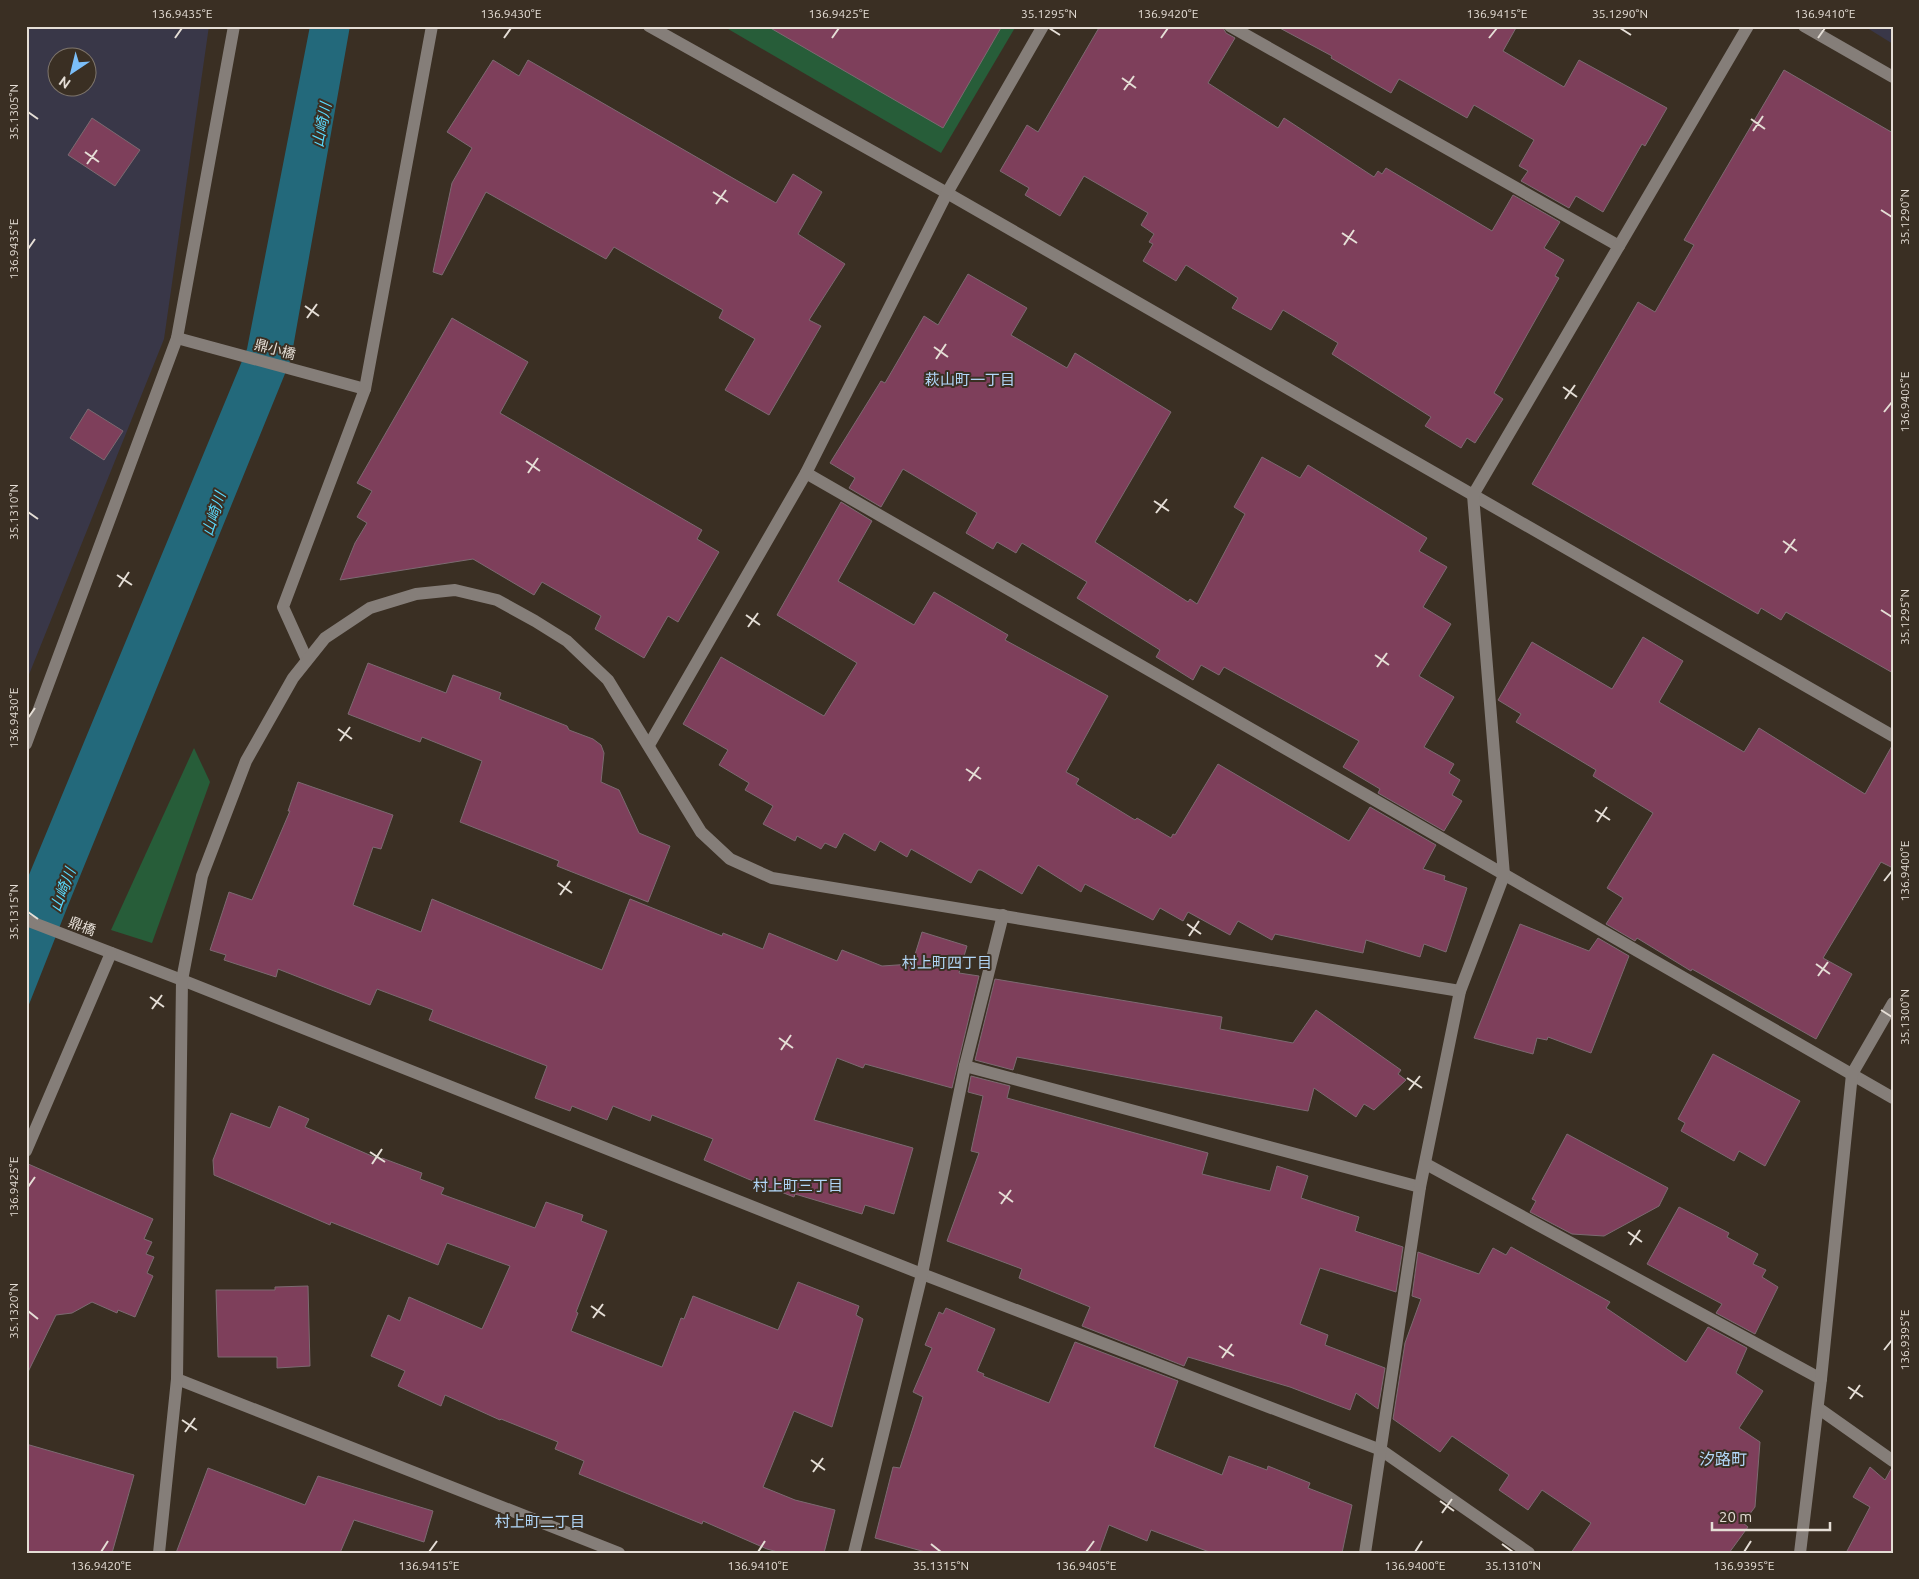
<svg xmlns="http://www.w3.org/2000/svg" width="1919" height="1579" viewBox="0 0 1919 1579" font-family="Ubuntu,'Noto Sans JP',sans-serif">
  <rect width="100%" height="100%" fill="#3a2f23"/>
  <g fill="#393748" fill-rule="evenodd">
    <path d="M26,26H209L164,339L26,682ZM58,58H88V88H58Z"/>
    <path d="M1864,26H1893V44Z"/>
  </g>
  <g fill="#275d39">
    <path d="M723,26H1016L941,153Z"/>
    <path d="M194,748L210,782L152,943L111,930Z"/>
  </g>
  <path fill="#23697b" d="M310,26H350L291,359L67,908L26,1012V882L247,349Z"/>
  <g fill="#7e3f5b" stroke="#7c6a71">
    <path d="M767,26H1002L943,128Z"/>
    <path d="M1100,26H1222L1226,33L1235,38L1208,83L1278,128L1284,118L1374,177L1378,171L1382,174L1386,168L1492,231L1513,195L1560,222L1544,248L1564,260L1555,276L1559,278L1494,393L1503,399L1475,443L1467,438L1461,448L1425,426L1431,417L1332,354L1338,343L1283,310L1271,330L1232,308L1238,298L1186,265L1176,281L1143,261L1153,244L1149,242L1154,234L1141,225L1148,213L1084,176L1060,216L1025,195L1029,188L1000,171L1027,125L1038,132Z"/>
    <path d="M1276,26H1517L1503,51L1564,87L1579,60L1667,108L1645,146L1642,144L1603,212L1576,196L1569,208L1521,181L1528,171L1519,166L1534,140L1474,105L1467,118L1399,79L1391,93L1331,58L1332,56Z"/>
    <path d="M493,60L519,76L528,60L776,203L793,174L822,192L798,234L845,264L809,320L821,326L769,415L725,390L755,339L719,318L723,310L614,247L606,259L486,192L442,275L433,272L452,183L472,148L447,132Z"/>
    <path d="M1784,70L1893,133V673L1786,612L1781,620L1761,608L1758,614L1532,484L1638,302L1655,312L1694,245L1684,240Z"/>
    <path d="M92,118L140,150L115,186L68,155Z"/>
    <path d="M968,274L1027,308L1011,335L1067,368L1075,353L1171,412L1095,542L1188,602L1190,599L1197,604L1245,514L1234,507L1262,457L1300,478L1308,465L1427,538L1419,551L1447,567L1423,607L1451,624L1419,676L1454,697L1424,747L1454,764L1449,773L1460,780L1452,795L1462,801L1444,831L1378,793L1380,789L1343,767L1359,741L1224,667L1219,675L1201,665L1193,680L1156,657L1160,650L1077,598L1087,582L1022,543L1016,553L997,542L993,549L966,533L977,513L903,469L881,507L849,488L855,478L830,463L881,381L885,383L924,316L938,325Z"/>
    <path d="M452,318L528,362L500,413L702,530L697,539L719,552L678,622L668,616L644,658L595,629L601,616L542,582L534,595L473,559L340,580L355,543L367,523L357,517L372,491L357,483Z"/>
    <path d="M88,409L123,431L104,460L70,438Z"/>
    <path d="M841,502L872,521L838,581L914,625L934,592L1008,635L1005,640L1108,696L1066,772L1079,779L1076,784L1135,820L1137,818L1171,838L1173,834L1175,835L1218,764L1349,841L1370,807L1436,845L1423,869L1445,876L1444,880L1467,888L1446,952L1424,944L1420,957L1366,940L1363,953L1275,934L1272,940L1238,921L1230,935L1188,912L1183,921L1160,908L1153,920L1085,884L1081,892L1038,865L1022,894L981,870H978L971,883L911,849L907,857L880,841L875,851L844,833L836,848L825,843L821,849L797,836L795,841L763,824L773,806L745,790L749,783L719,765L728,750L683,724L721,657L824,716L857,663L777,615Z"/>
    <path d="M1643,637L1683,661L1659,702L1744,752L1759,728L1865,794L1893,744V868L1881,862L1823,958L1852,974L1816,1039L1692,969L1691,971L1637,938L1635,941L1606,924L1623,898L1607,888L1653,813L1593,776L1596,770L1516,722L1521,714L1498,700L1532,642L1612,689Z"/>
    <path d="M368,663L446,693L453,675L501,693L499,699L567,726L569,730L593,739L601,745L604,753L601,782L619,790L639,833L670,846L648,902L557,866L559,861L460,822L482,761L422,737L420,742L348,714Z"/>
    <path d="M298,782L393,815L381,849L373,847L353,905L421,932L432,899L602,970L630,899L722,936L723,933L763,949L769,933L837,961L842,950L882,966L912,964L922,932L967,946L959,973L979,976L952,1088L865,1064L863,1068L837,1058L814,1120L913,1148L894,1214L865,1205L862,1214L795,1194L794,1197L748,1179L704,1160L713,1139L652,1115L650,1121L613,1106L607,1120L572,1106L570,1111L535,1098L547,1066L429,1020L433,1010L377,989L370,1005L278,969L276,977L224,960L226,955L210,950L229,892L252,900L290,811H288Z"/>
    <path d="M1520,924L1589,951L1598,938L1629,956L1591,1053L1548,1037L1547,1040L1537,1038L1533,1054L1474,1038Z"/>
    <path d="M995,979L1222,1017L1220,1029L1293,1043L1316,1010L1401,1070L1398,1074L1406,1080L1374,1110L1364,1104L1356,1117L1314,1088L1308,1111L1017,1057L1013,1070L975,1060Z"/>
    <path d="M1713,1054L1800,1101L1765,1166L1739,1151L1734,1161L1681,1131L1685,1123L1678,1119Z"/>
    <path d="M971,1076L1010,1086L1007,1098L1208,1153L1202,1174L1270,1191L1277,1166L1308,1176L1301,1198L1359,1217L1355,1231L1403,1247L1396,1292L1320,1268L1300,1324L1328,1335L1325,1345L1385,1368L1378,1409L1356,1393L1350,1410L1290,1387L1188,1357L1184,1366L1082,1326L1090,1307L1019,1278L1022,1269L947,1241L979,1153L971,1151L983,1096L968,1092Z"/>
    <path d="M279,1106L309,1119L305,1127L381,1160L382,1158L422,1173L420,1179L444,1188L441,1194L535,1228L546,1202L583,1215L581,1221L607,1231L576,1312L578,1313L571,1331L662,1367L681,1318L684,1319L693,1296L778,1330L798,1282L859,1306L856,1315L863,1319L832,1427L794,1411L763,1487L795,1500L835,1510L824,1553H781L767,1549L703,1521L702,1524L579,1474L584,1461L555,1449L558,1442L501,1419L500,1420L445,1395L441,1406L398,1386L405,1371L371,1356L388,1315L400,1321L409,1297L482,1329L510,1266L447,1243L438,1265L331,1222L330,1225L214,1175L213,1160L231,1113L270,1128Z"/>
    <path d="M1567,1134L1668,1188L1659,1206L1604,1236L1572,1234L1530,1212L1536,1201L1532,1199Z"/>
    <path d="M26,1163L153,1219L144,1239L152,1242L146,1254L154,1257L147,1273L153,1276L135,1317L118,1310L117,1313L92,1302L72,1313L56,1315L26,1376Z"/>
    <path d="M1679,1207L1729,1233L1727,1237L1758,1254L1753,1264L1766,1270L1762,1277L1778,1287L1755,1334L1716,1313L1722,1304L1647,1264Z"/>
    <path d="M1511,1247L1610,1302L1606,1308L1686,1362L1708,1327L1747,1348L1736,1373L1763,1391L1739,1428L1760,1442L1755,1507L1743,1523L1748,1527L1729,1553H1571L1591,1523L1542,1490L1528,1510L1499,1490L1509,1475L1452,1436L1440,1452L1393,1419L1405,1343L1421,1299L1412,1296L1418,1252L1479,1274L1493,1248L1506,1255Z"/>
    <path d="M308,1286L310,1366L277,1368V1357H218L216,1290H275V1287Z"/>
    <path d="M946,1308L995,1329L977,1371L984,1374L983,1376L1049,1403L1075,1342L1178,1381L1154,1447L1222,1475L1229,1456L1267,1470L1268,1466L1310,1483L1308,1488L1352,1505L1342,1553H1212L1151,1530L1147,1541L1109,1525L1099,1553H929L875,1538L893,1467L900,1468L923,1397L913,1392L932,1348L925,1345L939,1312L943,1314Z"/>
    <path d="M26,1444L134,1475L112,1553H26Z"/>
    <path d="M1870,1467L1885,1480L1891,1469H1893V1553H1846L1870,1507L1853,1497Z"/>
    <path d="M208,1468L305,1505L318,1476L433,1511L424,1542L354,1520L340,1553H176Z"/>
  </g>
  <g fill="none" stroke-linecap="round" stroke-linejoin="round">
    <g stroke="#857e79" stroke-width="12">
      <path d="M649,26L947,193L1893,736"/>
      <path d="M1230,26L1619,246"/>
      <path d="M1804,26L1893,77"/>
      <path d="M177,338L365,389"/>
      <path d="M806,473L1893,1098"/>
      <path d="M307,660L283,607L365,389L432,26"/>
      <path d="M26,744L177,338L234,26"/>
      <path d="M649,745L806,473L947,193L1043,26"/>
      <path d="M26,920L182,980L922,1274L1381,1450L1529,1553"/>
      <path d="M965,1066L1420,1187"/>
      <path d="M26,1151L111,953"/>
      <path d="M1426,1164L1821,1379"/>
      <path d="M177,1379L619,1553"/>
      <path d="M1818,1408L1893,1461"/>
      <path d="M159,1553L177,1379L182,980L202,876L246,761L293,678L325,638L370,608L416,594L455,590L497,600L535,621L567,641L608,680L701,832L730,859L772,878L1460,991"/>
      <path d="M854,1553L922,1274L965,1066L1003,915"/>
      <path d="M1365,1553L1420,1187L1460,991L1504,875L1473,495L1748,26"/>
      <path d="M1800,1553L1821,1379L1852,1074L1893,1003"/>
    </g>
  </g>
  <path fill="none" stroke="#e5ded6" stroke-width="2" d="M1049,28L1060,35M1620,28L1631,35M175,38L182,28M504,38L511,28M832,38L839,28M1161,38L1168,28M1489,38L1497,28M1818,38L1825,28M1122,78L1136,88M1124,90L1134,76M28,112L38,119M1751,119L1765,129M1753,131L1763,116M85,152L99,162M87,164L97,150M713,192L728,202M716,204L726,190M1881,210L1892,217M1342,233L1357,243M1344,245L1354,230M28,249L35,239M305,306L319,316M307,318L317,304M934,347L948,357M936,359L946,344M1563,387L1577,397M1565,399L1575,385M1884,412L1892,402M526,461L540,471M528,473L538,458M1154,501L1169,511M28,512L38,519M1156,513L1167,499M1783,541L1797,551M1785,553L1795,539M117,575L132,585M119,587L129,572M1881,610L1892,617M746,615L760,625M748,627L758,613M1375,655L1389,665M1377,667L1387,653M28,718L35,708M338,729L352,739M340,741L350,727M966,769L981,779M969,781L979,767M1595,810L1610,820M1597,822L1607,807M1884,881L1892,871M558,883L572,893M560,895L570,881M28,912L38,919M1187,924L1201,934M1189,936L1199,921M1816,964L1830,974M1818,976L1828,962M150,997L164,1007M152,1009L162,995M1881,1010L1892,1017M779,1038L793,1048M781,1050L791,1035M1407,1078L1422,1088M1409,1090L1420,1076M370,1152L385,1162M372,1164L382,1149M28,1187L35,1177M999,1192L1013,1202M1001,1204L1011,1190M1628,1232L1642,1242M1630,1245L1640,1230M591,1306L605,1316M28,1311L38,1319M593,1318L603,1304M1219,1346L1234,1356M1884,1350L1892,1340M1222,1358L1232,1344M1848,1387L1863,1397M1850,1399L1860,1385M182,1420L197,1430M185,1432L195,1418M811,1460L825,1470M813,1472L823,1458M1440,1501L1454,1511M1442,1513L1452,1499M931,1544L941,1552M1502,1544L1513,1552M101,1552L108,1541M429,1552L437,1541M758,1552L765,1541M1086,1552L1094,1541M1415,1552L1422,1541M1744,1552L1751,1541"/>
  <g text-anchor="middle" stroke-width="4" stroke-linejoin="round" paint-order="stroke">
    <g font-size="14" fill="#e5ded6" stroke="#3a2f23">
      <text transform="translate(275 349) rotate(15)" y="5">鼎小橋</text>
      <text transform="translate(82 926) rotate(21)" y="5">鼎橋</text>
    </g>
    <g font-size="15" font-style="italic" fill="#59dafe" stroke="#3a2f23">
      <text transform="translate(322 125) rotate(-79)" y="5">山崎川</text>
      <text transform="translate(214 514) rotate(-72)" y="5">山崎川</text>
      <text transform="translate(63 890) rotate(-69)" y="5">山崎川</text>
    </g>
    <g font-size="15" fill="#b2d7f8" stroke="#3a2f23">
      <text x="970" y="385">萩山町一丁目</text>
      <text x="947" y="968">村上町四丁目</text>
      <text x="798" y="1191">村上町三丁目</text>
      <text x="540" y="1527">村上町二丁目</text>
    </g>
    <g font-size="16" fill="#b2d7f8" stroke="#3a2f23">
      <text x="1723" y="1465">汐路町</text>
    </g>
  </g>
  <rect width="1919" height="1579" fill="none" stroke="#3a2f23" stroke-width="55"/>
  <g transform="translate(72 72) rotate(215)"><circle r="24" fill="#3a2f23" stroke="#7e756b"/>
  <path d="M0-4L9 19L0 12L-9 19Z" fill="#7bbef8"/>
  <text y="-8" font-size="14" font-weight="bold" text-anchor="middle" fill="#e5ded6">N</text>
  </g>
  <path d="M1712 1522v8h118v-8" fill="none" stroke="#e5ded6" stroke-width="2.5"/>
  <text x="1719" y="1522" font-size="15" fill="#e5ded6" stroke="#3a2f23" stroke-width="4" paint-order="stroke">20 m</text>
  <rect x="28" y="28" width="1864" height="1524" fill="none" stroke="#e5ded6" stroke-width="2"/>
  <g font-size="12" text-anchor="middle" fill="#e5ded6">
    <text x="182" y="18">136.9435°E</text>
    <text x="511" y="18">136.9430°E</text>
    <text x="839" y="18">136.9425°E</text>
    <text x="1049" y="18">35.1295°N</text>
    <text x="1168" y="18">136.9420°E</text>
    <text x="1497" y="18">136.9415°E</text>
    <text x="1620" y="18">35.1290°N</text>
    <text x="1825" y="18">136.9410°E</text>
    <text transform="translate(14 112) rotate(-90)" y="4">35.1305°N</text>
    <text transform="translate(1905 217) rotate(-90)" y="4">35.1290°N</text>
    <text transform="translate(14 249) rotate(-90)" y="4">136.9435°E</text>
    <text transform="translate(1905 402) rotate(-90)" y="4">136.9405°E</text>
    <text transform="translate(14 512) rotate(-90)" y="4">35.1310°N</text>
    <text transform="translate(1905 617) rotate(-90)" y="4">35.1295°N</text>
    <text transform="translate(14 718) rotate(-90)" y="4">136.9430°E</text>
    <text transform="translate(1905 871) rotate(-90)" y="4">136.9400°E</text>
    <text transform="translate(14 912) rotate(-90)" y="4">35.1315°N</text>
    <text transform="translate(1905 1017) rotate(-90)" y="4">35.1300°N</text>
    <text transform="translate(14 1187) rotate(-90)" y="4">136.9425°E</text>
    <text transform="translate(14 1311) rotate(-90)" y="4">35.1320°N</text>
    <text transform="translate(1905 1340) rotate(-90)" y="4">136.9395°E</text>
    <text x="101" y="1570">136.9420°E</text>
    <text x="429" y="1570">136.9415°E</text>
    <text x="758" y="1570">136.9410°E</text>
    <text x="941" y="1570">35.1315°N</text>
    <text x="1086" y="1570">136.9405°E</text>
    <text x="1415" y="1570">136.9400°E</text>
    <text x="1513" y="1570">35.1310°N</text>
    <text x="1744" y="1570">136.9395°E</text>
  </g>
</svg>
